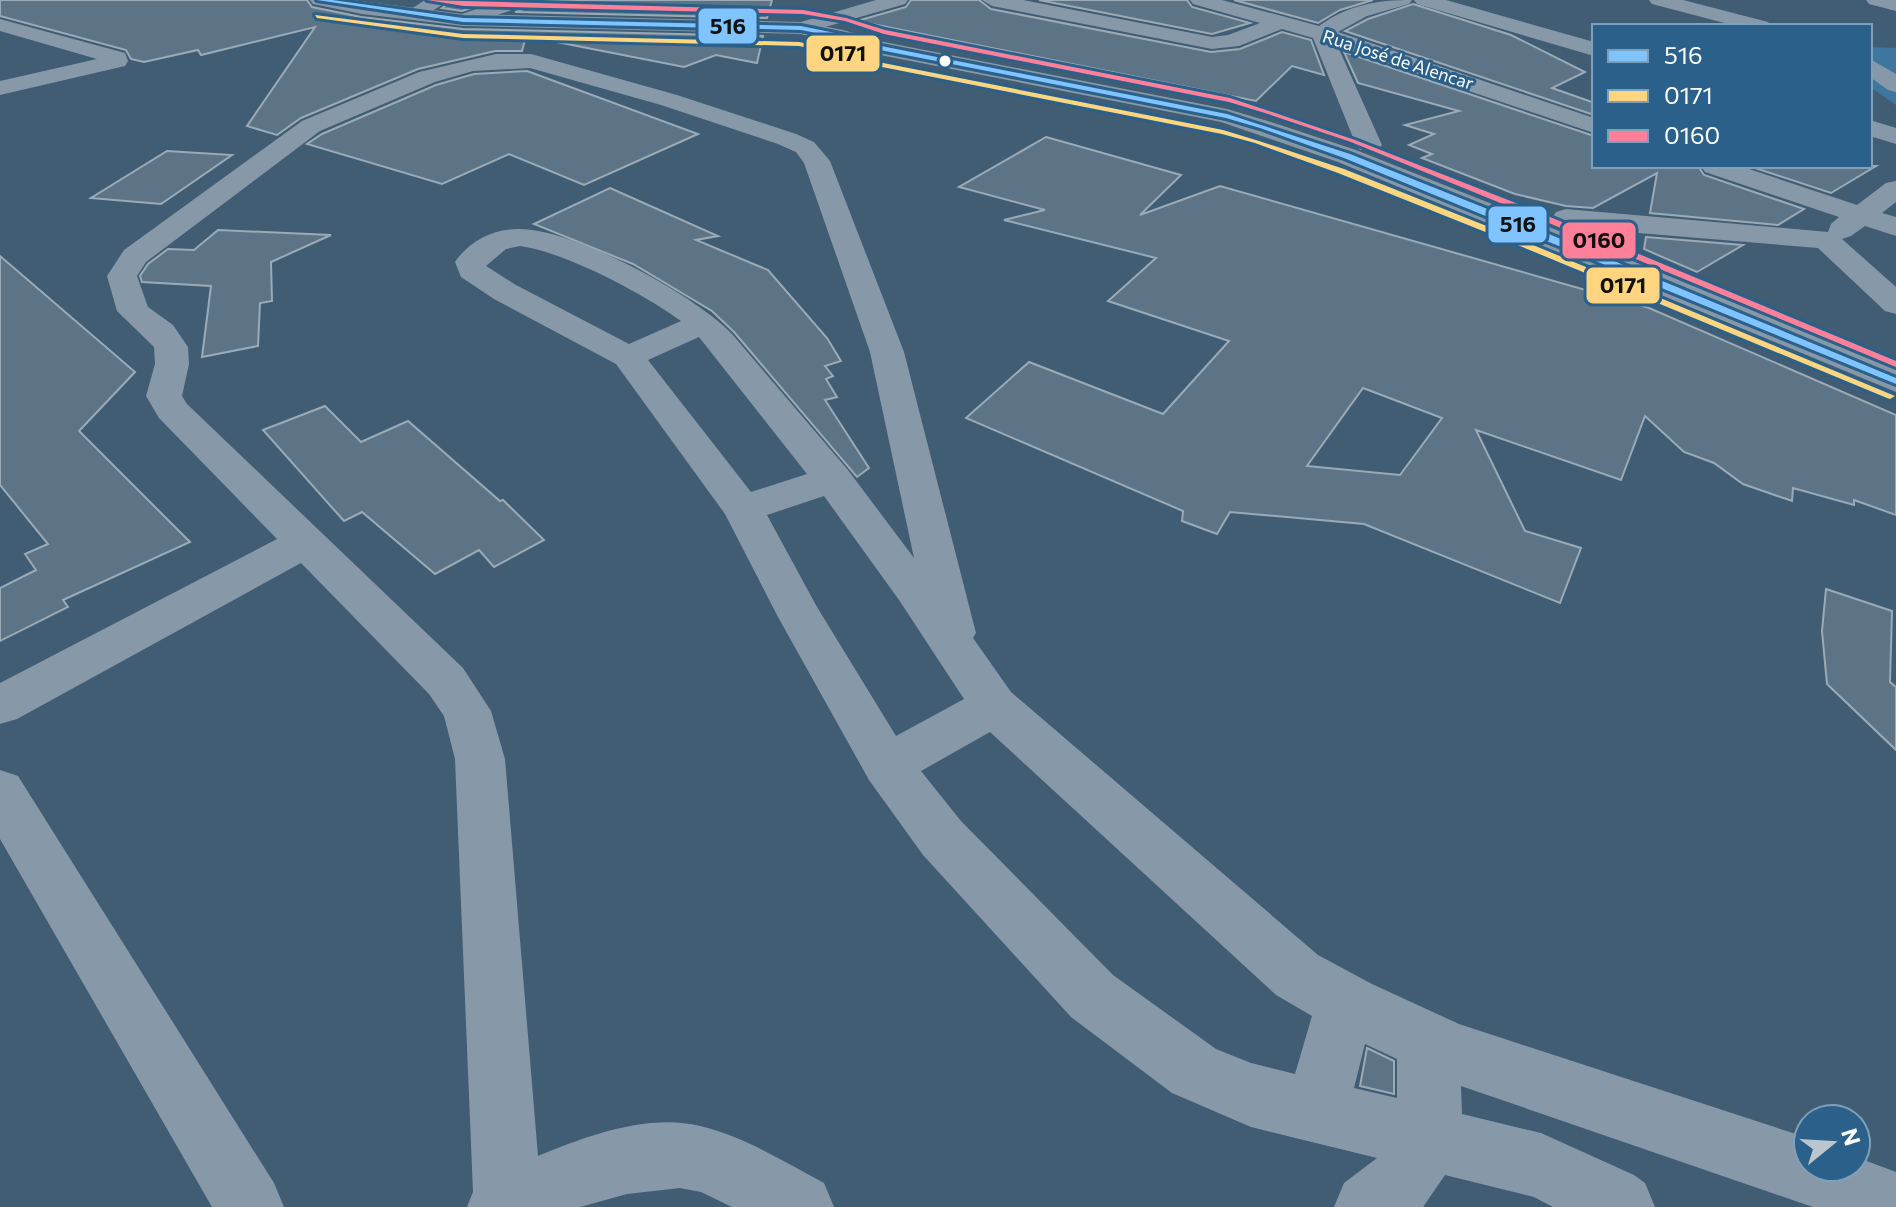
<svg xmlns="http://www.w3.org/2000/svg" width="1896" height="1207" viewBox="0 0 1896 1207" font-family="Commissioner,sans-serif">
  <rect width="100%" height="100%" fill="#405d74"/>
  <path fill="#3f769f" d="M1870,47L1896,48V105L1870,87Z"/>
  <g fill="#5d7486" stroke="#9aabb7" stroke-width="2" fill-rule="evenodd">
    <path d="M0,0H307L312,7L361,17L463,29L763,36L757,63L716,55L684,67L526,36L522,51H495L418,69L301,118L277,135L247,126L315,27L201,55L198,50L144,62L131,59L126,50L0,16Z"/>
    <path d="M453,0H494L462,11L442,8Z"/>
    <path d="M536,0H772L767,18L515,12L531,7Z"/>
    <path d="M911,0H979L991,9L1211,52L1240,49L1282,32L1311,40L1324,75L1292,66L1256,101L857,21L906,7Z"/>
    <path d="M1039,0H1187L1192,7L1250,23L1212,34Z"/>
    <path d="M1234,0H1373L1340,10L1318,23Z"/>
    <path d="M1413,4L1511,35L1585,72L1552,88L1592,102L1594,115L1345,31L1368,19Z"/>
    <path d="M1344,52L1594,136V166H1698L1704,175L1804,209L1778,225L1650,213L1657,173L1593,208L1566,206L1515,194L1422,158L1432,154L1409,145L1434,134L1405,125L1459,111L1358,83Z"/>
    <path d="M527,71L698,134L584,185L509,154L442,184L307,144L322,134L436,85L474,74Z"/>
    <path d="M1046,137L1181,175L1140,215L1220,186L1649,308L1896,415V515L1854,500V505L1793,488L1792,501L1743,484L1714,463L1684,452L1645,416L1621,480L1476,430L1525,531L1581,548L1560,603L1364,524L1230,512L1217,534L1182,521L1183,511L966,418L1029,362L1163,414L1229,341L1108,301L1156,258L1004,220L1045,210L959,187ZM1363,388L1442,418L1400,475L1307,466Z"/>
    <path d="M167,151L232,155L161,204L91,198Z"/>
    <path d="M1749,166H1876L1831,193Z"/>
    <path d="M610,188L718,236L696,240L768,270L827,338L841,361L825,366L833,376L826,379L837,397L825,400L869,468L857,477L734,332L712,311L633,264L534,224Z"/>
    <path d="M218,230L331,235L271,262L272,301L260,303L258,346L202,357L211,286L142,282L140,276L148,264L168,249L194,250Z"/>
    <path d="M1646,237L1743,245L1697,272L1644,249Z"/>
    <path d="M0,256L135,372L79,431L190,542L63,600L68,607L0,641V588L36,570L25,554L48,544L0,485Z"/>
    <path d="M325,406L361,442L408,421L500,501L503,500L544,540L494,567L479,550L435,574L362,512L344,521L263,430Z"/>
    <path d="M1826,589L1892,611L1890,682L1896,687V750L1827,684L1822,631Z"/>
    <path d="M1367,1048L1394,1061V1094L1360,1086Z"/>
  </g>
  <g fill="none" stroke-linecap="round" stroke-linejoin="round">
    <g fill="#8799a9" fill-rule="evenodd">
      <path d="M425,0H450L419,19H405L402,15Z"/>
      <path d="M503,0H533L530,4L470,24L463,26L453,20L456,16Z"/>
      <path d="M876,0H908L905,4L801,34L790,28L794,24Z"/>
      <path d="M982,0H1023L1212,37L1228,35L1260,23L1193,4L1190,0H1222L1319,26C1348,5 1376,0 1412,0L1409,4L1367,16L1338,32L1594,118V133L1338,47L1382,145L1378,150H1360L1356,145L1313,38L1282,29L1239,46L1212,49L992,6Z"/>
      <path d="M1414,0H1446L1594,42V56L1417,4Z"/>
      <path d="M1649,0H1683L1768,22L1771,26H1736L1652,4Z"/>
      <path d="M1866,0H1896V11L1869,4Z"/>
      <path d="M0,19L125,53L128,61L125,66L0,95V81L97,59L0,31Z"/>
      <path d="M496,54H531L677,95L796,134L814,142L830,161L904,352L976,633L973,638L1011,692L1318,955L1372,984L1459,1024L1808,1138V1167H1856V1157L1896,1172V1207H1813L1461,1086L1462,1114L1541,1133L1634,1175L1645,1183L1655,1207H1553L1534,1197L1445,1175L1423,1207H1334L1344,1183L1377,1158L1251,1127L1172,1093L1071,1017L923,855L869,780L778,617L725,514L616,364L494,299L461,277L455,262C469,241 493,229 518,229C573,228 695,295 732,334L848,470L914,558L870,352L804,163L796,152L778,144L661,105L530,68L473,71L435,82L320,131L146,262L137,276L148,307L173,325L188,347L189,364L182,396L187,404L463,668L491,711L505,759L538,1156C586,1136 648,1113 700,1126C743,1136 785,1162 824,1183L834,1207H732L701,1192L680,1188L627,1194L580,1207H467L473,1192L455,759L444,716L429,694L301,563L17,719L0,724V683L277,539L159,418L146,396L155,364L154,347L117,311L107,276L124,250L302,121L419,72ZM520,246C565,252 644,294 681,321L629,344L516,285L486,266L506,249ZM699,337L807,474L751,492L648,360ZM824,496L899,600L964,699L896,736L817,607L767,515ZM990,732L1276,995L1312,1016L1295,1074L1251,1063L1216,1049L1113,975L961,821L921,771ZM1365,1044L1397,1059V1098L1354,1088Z"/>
      <path d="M1870,59L1896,74V92L1888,90L1870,77Z"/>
      <path d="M1870,120L1896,128V144L1870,136Z"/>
      <path d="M1701,166H1740L1857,205L1886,183L1896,181V202L1882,213L1896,217V236L1865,226L1851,236L1842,239L1896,287V314L1885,311L1818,248L1566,227L1556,224L1552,218L1556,212L1566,209L1828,232L1831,224L1839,217L1705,172Z"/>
      <path d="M0,770L18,776L274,1183L284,1207H212L0,839Z"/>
    </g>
    <path fill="#8698a7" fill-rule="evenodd" d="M310,0H352L463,14L801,22L843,30L884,42L1227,109L1271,122L1356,150L1527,218L1896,368V392L1338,162L1221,122L880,55L801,34L463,26L362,14L313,4Z"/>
    <defs>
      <path id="bus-1" d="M317,0H332L463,18L801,26L845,35L881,46L1227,114L1264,126L1350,154L1520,222L1896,378V384L1344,158L1260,128L1226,118L880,50L842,38L801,30L463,22Z"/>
      <path id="bus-2" d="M315,15L463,34L799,42L841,51L878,62L1223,130L1259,141L1344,169L1514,237L1895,396L1890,399L1887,398L1508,241L1338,173L1255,143L1222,134L877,66L838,54L799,46L463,38L317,18Z"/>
      <path id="bus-3" d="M427,0L803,10L846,18L885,30L1230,98L1269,111L1355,140L1526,207L1896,361V367L1520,211L1351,142L1265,113L1229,102L884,34L845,21L803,14L464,6Z"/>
    </defs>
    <use href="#bus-1" stroke="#2a608a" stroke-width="6"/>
    <use href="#bus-2" stroke="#2a608a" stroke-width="6"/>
    <use href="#bus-3" stroke="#2a608a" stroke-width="6"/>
    <use href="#bus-1" fill="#80c4ff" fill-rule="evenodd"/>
    <use href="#bus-2" fill="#ffd580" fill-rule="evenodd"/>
    <use href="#bus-3" fill="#ff8098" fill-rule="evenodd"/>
  </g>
  <circle fill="#fff" stroke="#2a608a" stroke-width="3" cx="945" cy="61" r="7"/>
  <g text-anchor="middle" stroke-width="6" stroke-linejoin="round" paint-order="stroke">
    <g font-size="18" fill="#fff" stroke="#2a608a">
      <text transform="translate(1398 60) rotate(18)" y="6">Rua José de Alencar</text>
    </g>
  </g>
  <g stroke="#2a608a" stroke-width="3">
    <rect x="697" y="7" width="61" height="38" rx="8" fill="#80c4ff"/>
    <rect x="805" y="34" width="76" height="39" rx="8" fill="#ffd580"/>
    <rect x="1487" y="205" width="61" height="39" rx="8" fill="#80c4ff"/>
    <rect x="1561" y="221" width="76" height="39" rx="8" fill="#ff8098"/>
    <rect x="1585" y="266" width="76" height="39" rx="8" fill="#ffd580"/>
  </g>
  <g font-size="22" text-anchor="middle" font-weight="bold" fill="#111">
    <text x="728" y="34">516</text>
    <text x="843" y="61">0171</text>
    <text x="1518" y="232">516</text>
    <text x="1599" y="248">0160</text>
    <text x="1623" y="293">0171</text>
  </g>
  <rect x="1592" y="24" width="280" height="144" fill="#2a608a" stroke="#7fa0b9" stroke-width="2"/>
  <rect x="1608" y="50" width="40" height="12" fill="#80c4ff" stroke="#7fa0b9" stroke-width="2"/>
  <text x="1664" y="64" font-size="24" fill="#ffffff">516</text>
  <rect x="1608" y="90" width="40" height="12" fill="#ffd580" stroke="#7fa0b9" stroke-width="2"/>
  <text x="1664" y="104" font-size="24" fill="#ffffff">0171</text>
  <rect x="1608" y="130" width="40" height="12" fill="#ff8098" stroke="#7fa0b9" stroke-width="2"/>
  <text x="1664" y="144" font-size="24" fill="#ffffff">0160</text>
  <g transform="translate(1832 1143) rotate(72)"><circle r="38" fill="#2a608a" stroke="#7fa0b9" stroke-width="2"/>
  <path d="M0-6L14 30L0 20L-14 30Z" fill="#bcc6ce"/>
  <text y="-12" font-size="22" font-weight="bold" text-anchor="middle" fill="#ffffff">N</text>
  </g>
</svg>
